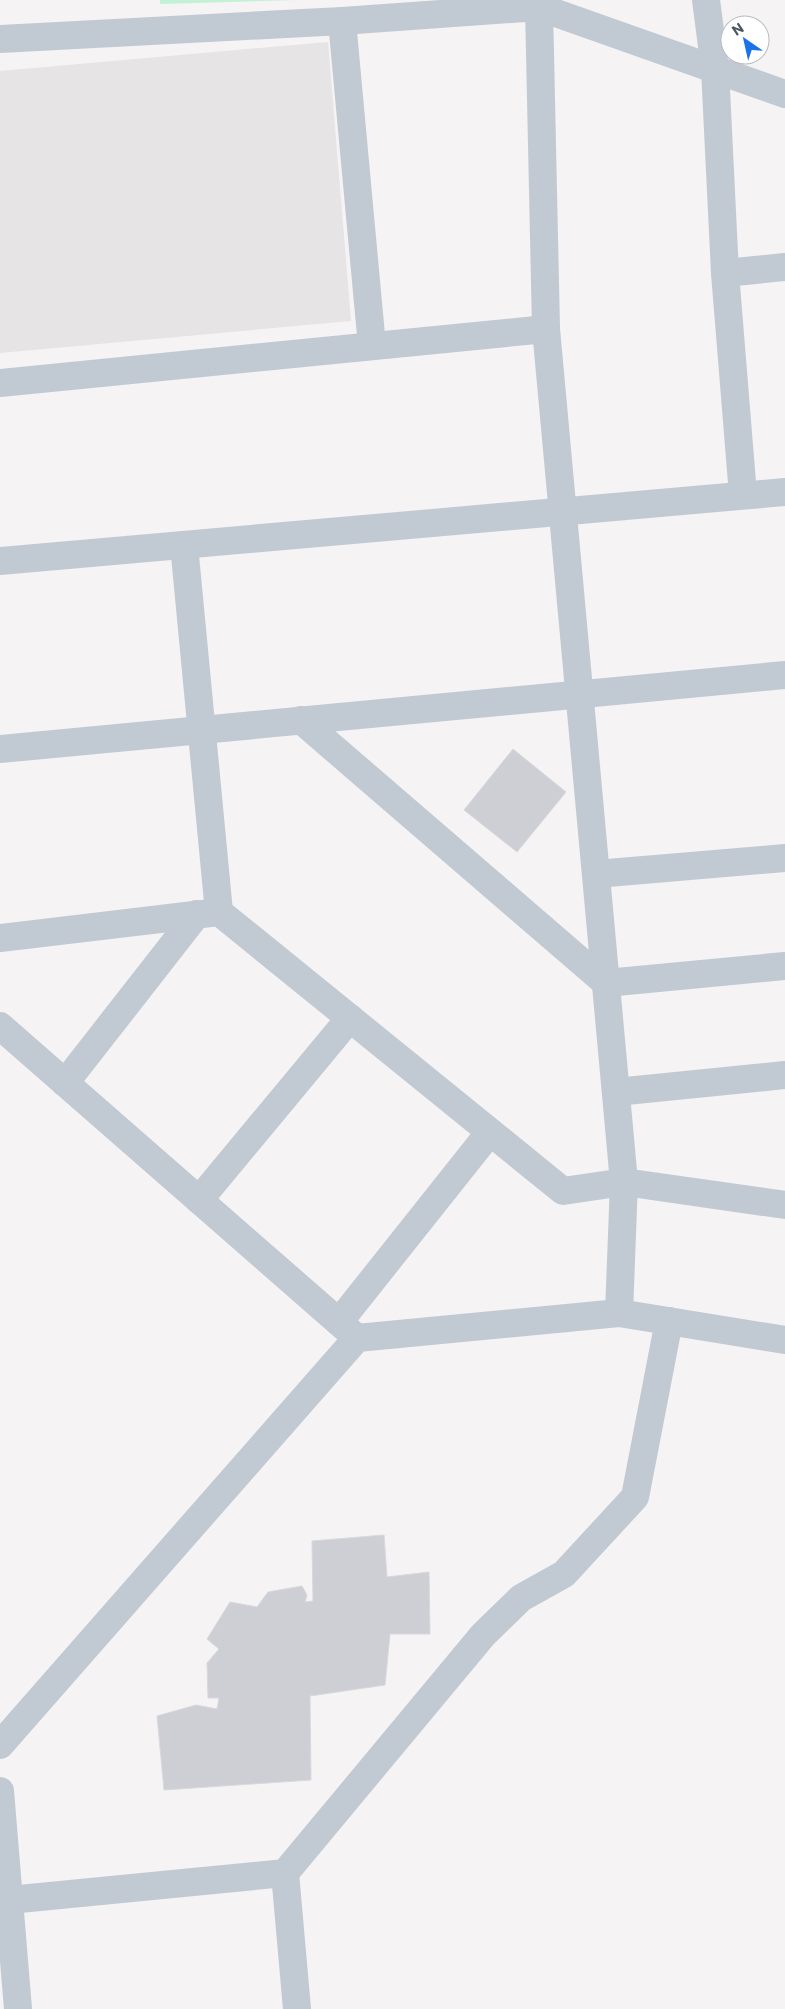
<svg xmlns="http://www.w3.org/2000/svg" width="785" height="2009" viewBox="0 0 785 2009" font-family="Commissioner,sans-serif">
  <rect width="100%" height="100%" fill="#f5f3f3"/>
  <path fill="#e6e4e5" d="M328,42L351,321L0,353V71Z"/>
  <path fill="#c3f1d5" d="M160,0H294L160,4Z"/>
  <g fill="#cdcfd5" stroke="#d7d9de">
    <path d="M513,749L566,792L517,852L464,810Z"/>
    <path d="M384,1535L387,1577L429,1572L430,1634H390L385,1685L310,1696L311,1780L164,1790L157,1716L196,1705L217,1709L219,1698H208L207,1663L219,1649L207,1639L230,1602L257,1607L268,1592L302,1586L307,1595L305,1602L313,1601L312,1541Z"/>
  </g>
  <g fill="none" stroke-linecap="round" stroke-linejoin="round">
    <g stroke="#c1cad2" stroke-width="28">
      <path d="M541,0L539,7L546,329L624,1182L619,1313"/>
      <path d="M706,0L715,69L725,273L743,495"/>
      <path d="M342,21L372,346"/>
      <path d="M0,39L342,21L539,7L785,94"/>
      <path d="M725,273L785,267"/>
      <path d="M0,383L546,329"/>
      <path d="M184,545L219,912L563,1191L624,1182L785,1205"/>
      <path d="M0,561L785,492"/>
      <path d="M301,720L606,983L785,966"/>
      <path d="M0,749L785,675"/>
      <path d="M596,874L785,858"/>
      <path d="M0,938L219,912"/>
      <path d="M0,1026L357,1338"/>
      <path d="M65,1083L197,914"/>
      <path d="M616,1092L785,1075"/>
      <path d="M199,1200L350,1018"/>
      <path d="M339,1322L490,1132"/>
      <path d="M0,1745L357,1338L619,1313L785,1340"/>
      <path d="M0,1791L18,2009"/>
      <path d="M285,1873L297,2009"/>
      <path d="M9,1900L285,1873L483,1635L521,1598L564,1574L635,1497L669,1321"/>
    </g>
  </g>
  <g transform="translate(745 40) rotate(326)"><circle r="24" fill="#ffffff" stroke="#b7bbc0"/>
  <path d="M0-4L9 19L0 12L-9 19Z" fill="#1a73e8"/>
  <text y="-8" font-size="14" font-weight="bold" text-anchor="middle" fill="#4a5661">N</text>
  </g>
</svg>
